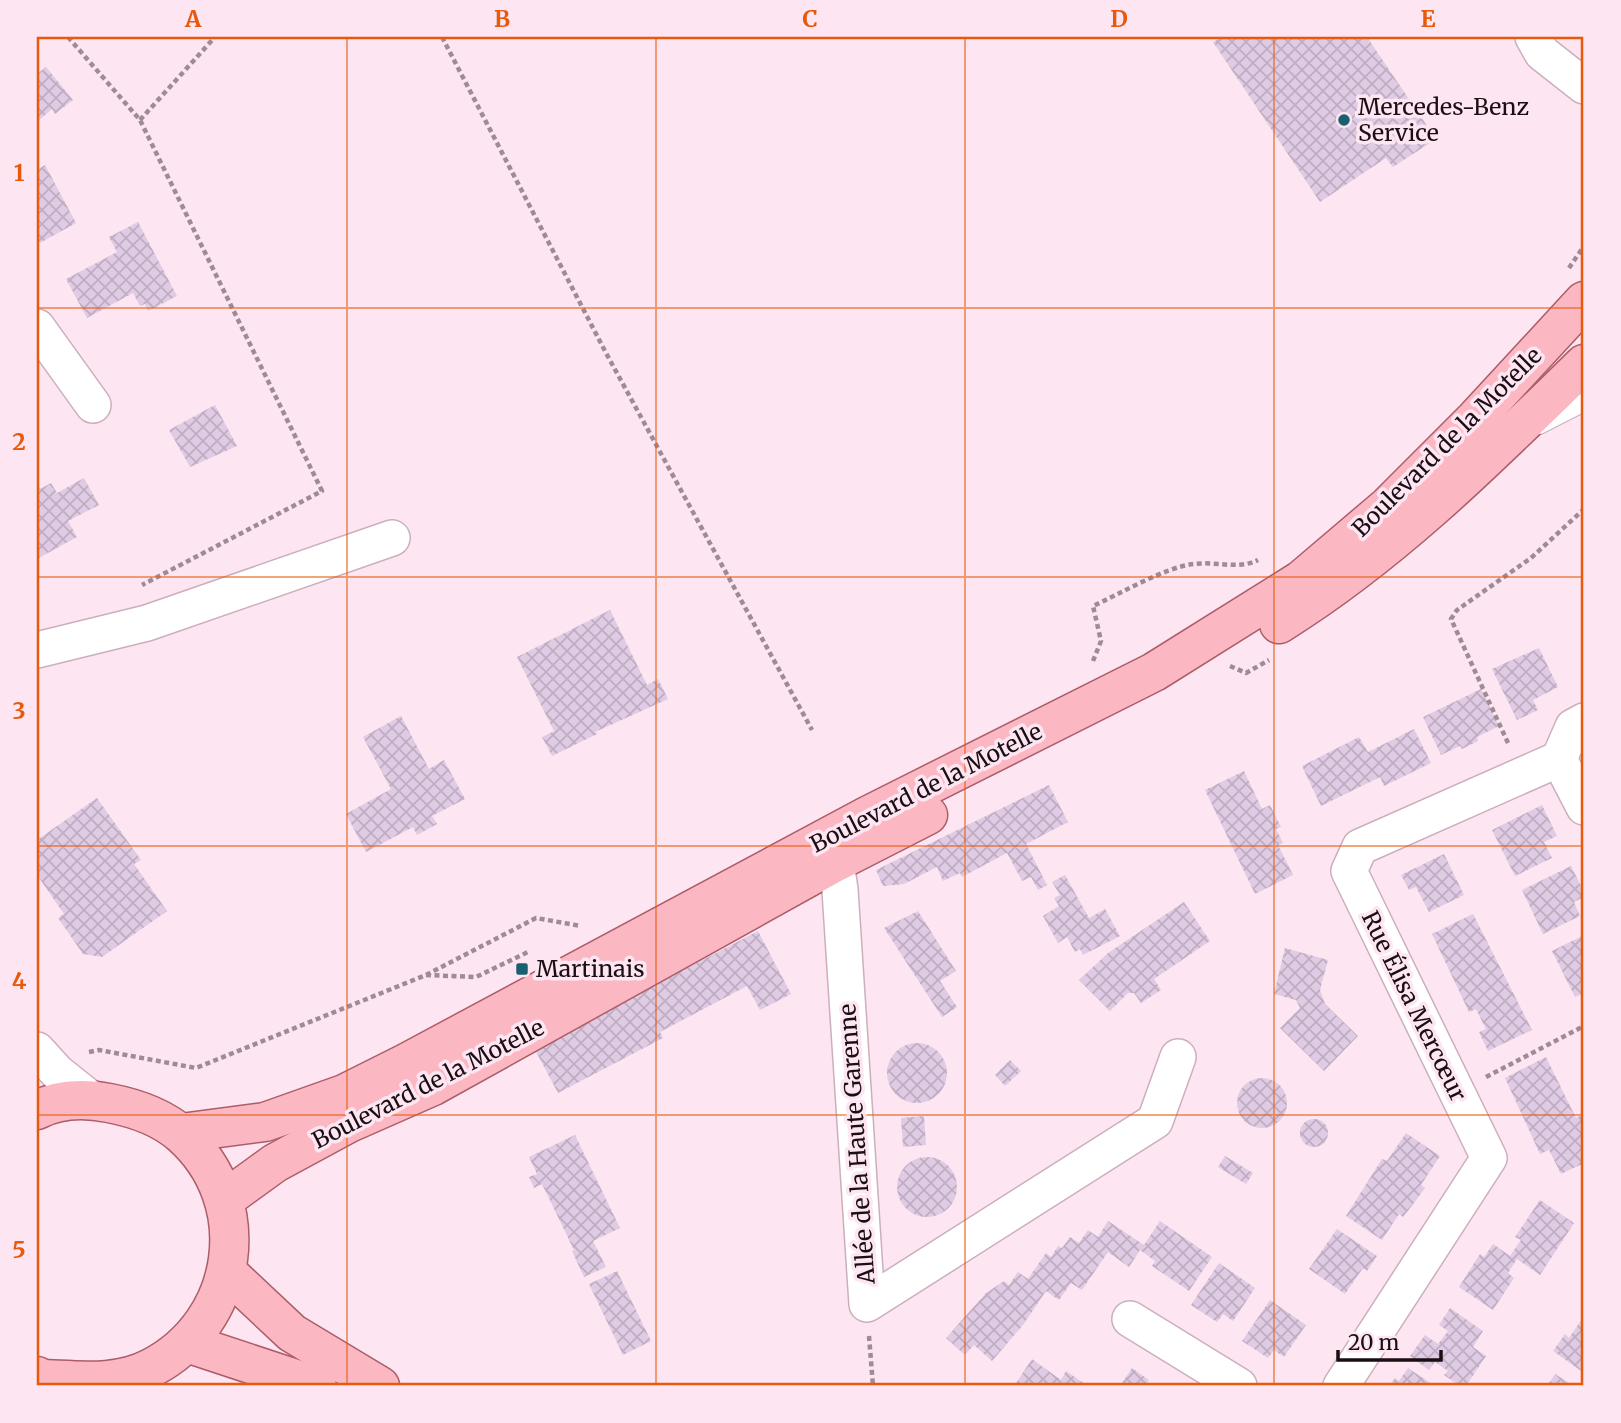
<svg xmlns="http://www.w3.org/2000/svg" width="1621" height="1423" viewBox="0 0 1621 1423" font-family="Merriweather,serif">
  <defs>
    <pattern id="building-cross-hatch" width="8" height="8" patternUnits="userSpaceOnUse" patternTransform="scale(1.75)"><rect width="8" height="8" fill="#dfcbe3"/><path d="M0 0l8 8M0 8l8-8" fill="none" stroke="#bfadc2"/></pattern>
  </defs>
  <rect width="100%" height="100%" fill="#fde5f1"/>
  <g fill="url(#building-cross-hatch)">
    <path d="M1222,37H1367L1436,139L1393,167L1386,158L1320,202L1213,42Z"/>
    <path d="M46,67L73,100L55,114L52,109L37,122V74Z"/>
    <path d="M45,165L76,223L40,243L37,237V170Z"/>
    <path d="M138,222L177,296L148,311L145,304L140,306L133,293L87,318L66,279L117,252L109,237Z"/>
    <path d="M215,405L237,446L190,467L169,430Z"/>
    <path d="M84,478L99,505L68,521L77,537L37,559V482L40,489L51,483L57,493Z"/>
    <path d="M610,610L647,685L658,679L668,699L595,732L597,734L552,756L542,737L554,731L517,657Z"/>
    <path d="M1539,648L1558,687L1533,700L1538,710L1517,720L1492,669Z"/>
    <path d="M1481,689L1499,726L1477,737L1478,741L1462,749L1460,746L1441,755L1423,717Z"/>
    <path d="M401,716L429,769L444,760L465,799L432,816L437,824L417,835L413,827L366,852L346,814L391,789L363,737Z"/>
    <path d="M1414,729L1431,763L1384,786L1380,777L1321,806L1302,766L1359,737L1368,752Z"/>
    <path d="M1244,771L1262,809L1270,805L1281,827L1276,829L1283,843L1278,845L1293,875L1255,894L1205,790Z"/>
    <path d="M1049,785L1068,822L1026,844L1047,885L1038,890L1031,877L1022,881L1007,853L962,877L960,873L943,881L937,867L904,884L883,886L876,870Z"/>
    <path d="M97,798L141,860L134,864L167,911L102,957L83,954L58,918L64,914L37,875V840Z"/>
    <path d="M1542,805L1557,836L1544,842L1552,858L1515,876L1492,830Z"/>
    <path d="M1444,854L1464,895L1429,912L1416,887L1409,890L1401,875Z"/>
    <path d="M1571,866L1584,892V897L1574,902L1580,916L1543,934L1522,890Z"/>
    <path d="M1065,875L1089,918L1105,909L1120,936L1083,955L1080,949L1075,952L1067,937L1058,943L1043,916L1059,906L1054,898L1060,895L1052,882Z"/>
    <path d="M1184,902L1210,941L1154,979L1161,990L1141,1003L1134,993H1128L1110,1011L1079,980L1108,953Z"/>
    <path d="M918,911L956,971L940,981L957,1007L942,1017L884,928Z"/>
    <path d="M1473,914L1532,1030L1488,1051L1479,1032L1486,1029L1476,1009L1469,1012L1432,934Z"/>
    <path d="M758,931L791,994L760,1010L747,986L660,1032L663,1038L558,1093L534,1048Z"/>
    <path d="M1584,935V993L1575,997L1552,951Z"/>
    <path d="M1285,948L1328,960L1320,990L1325,1004L1358,1036L1324,1071L1280,1028L1300,1008L1296,1000L1274,994Z"/>
    <circle cx="917" cy="1073" r="30"/>
    <path d="M1546,1057L1576,1118L1584,1114V1163L1561,1174L1549,1150L1540,1154L1505,1078Z"/>
    <path d="M1010,1060L1021,1071L1005,1086L995,1075Z"/>
    <circle cx="1262" cy="1103" r="25"/>
    <path d="M924,1116L926,1145L903,1147L901,1118Z"/>
    <circle cx="1314" cy="1133" r="14"/>
    <path d="M1406,1133L1440,1156L1421,1185L1425,1188L1414,1203L1403,1217L1399,1214L1382,1240L1346,1216L1382,1159L1387,1161Z"/>
    <path d="M575,1135L620,1228L593,1241L606,1267L584,1277L572,1251L574,1250L542,1184L534,1188L529,1177L537,1174L529,1157Z"/>
    <path d="M1225,1156L1253,1173L1246,1184L1218,1167Z"/>
    <circle cx="927" cy="1187" r="30"/>
    <path d="M1540,1200L1574,1223L1540,1275L1517,1259L1508,1273L1514,1278L1493,1310L1459,1287L1480,1254L1484,1257L1493,1244L1510,1256L1521,1240L1515,1237Z"/>
    <path d="M1108,1221L1144,1245L1160,1221L1212,1257L1189,1291L1152,1266L1155,1261L1140,1250L1129,1267L1108,1252L1082,1290L1071,1283L1059,1300L1046,1291L1023,1325L992,1361L974,1345L965,1355L946,1338L986,1293L1004,1281L1009,1285L1018,1272L1028,1279L1046,1253L1051,1257L1058,1246L1062,1248L1070,1237L1079,1243L1088,1230L1098,1237Z"/>
    <path d="M1337,1229L1377,1256L1367,1271L1363,1268L1345,1294L1309,1269Z"/>
    <path d="M1219,1263L1255,1288L1233,1321L1223,1314L1217,1322L1191,1305Z"/>
    <path d="M617,1271L651,1341L623,1355L589,1284Z"/>
    <path d="M1270,1300L1306,1325L1284,1357L1274,1350L1268,1358L1242,1341Z"/>
    <path d="M1450,1308L1483,1331L1473,1347L1486,1356L1466,1386H1460L1444,1375L1448,1371L1435,1362L1429,1370L1410,1356L1425,1335L1438,1344L1448,1331L1439,1325Z"/>
    <path d="M1584,1316V1373L1553,1351L1565,1334L1569,1338Z"/>
    <path d="M1032,1359L1061,1380L1066,1371L1088,1386H1014Z"/>
    <path d="M1132,1368L1149,1380L1145,1386H1120Z"/>
    <path d="M1408,1368L1435,1386H1389L1395,1378L1399,1381Z"/>
    <path d="M1555,1374L1574,1386H1547Z"/>
  </g>
  <g fill="none" stroke-linecap="round" stroke-linejoin="round">
    <defs>
      <path id="lane" d="M1539,425L1584,402"/>
      <g id="street">
        <path d="M1533,37L1542,53L1584,86"/>
        <path d="M37,327L93,405"/>
        <path d="M37,650L147,623L392,538"/>
        <path d="M1559,759L1584,807"/>
        <path d="M842,836L836,862L840,890L867,1304L1155,1121L1178,1057"/>
        <path d="M37,1050L57,1072L92,1100"/>
        <path d="M1130,1319L1239,1386"/>
        <path d="M1341,1386L1489,1158L1349,871L1360,847L1559,759L1573,727L1584,721"/>
      </g>
      <g id="primary">
        <path d="M1279,624C1392,554 1489,457 1584,364"/>
        <path d="M37,1110C60,1098 84,1098 109,1103C135,1108 162,1117 182,1135C257,1202 240,1322 151,1368C117,1386 77,1380 41,1379L37,1376"/>
        <path d="M181,1133L265,1122L344,1094L406,1063L867,816L1154,672L1301,580L1388,506L1476,418L1584,301"/>
        <path d="M224,1200L275,1163L349,1123L433,1086L836,862L928,815"/>
        <path d="M227,1272L292,1333L380,1386"/>
        <path d="M187,1343L317,1386"/>
      </g>
    </defs>
    <use href="#lane" stroke="#ccafbd" stroke-width="20"/>
    <use href="#street" stroke="#ccafbd" stroke-width="38"/>
    <use href="#primary" stroke="#ab5d6a" stroke-width="41"/>
    <g stroke="#9e8c95" stroke-width="4.5" stroke-dasharray="5 3.5" stroke-linecap="butt">
      <path d="M68,37L140,120L322,491L142,585"/>
      <path d="M442,37L606,353L812,730"/>
      <path d="M140,120L215,37"/>
      <path d="M1569,268L1584,246"/>
      <path d="M1093,661L1101,641L1093,606C1120,594 1165,567 1194,564C1215,561 1239,570 1258,560"/>
      <path d="M1230,666L1246,673L1269,660"/>
      <path d="M1508,743L1451,619L1457,610L1531,558L1584,509"/>
      <path d="M426,975L476,977L528,952"/>
      <path d="M89,1052L99,1050L196,1068L426,975L536,918L581,926"/>
      <path d="M1486,1077L1584,1026"/>
      <path d="M869,1336L873,1386"/>
    </g>
    <use href="#lane" stroke="#fff" stroke-width="18"/>
    <use href="#street" stroke="#fff" stroke-width="35"/>
    <use href="#primary" stroke="#fcb8c2" stroke-width="38"/>
  </g>
  <path fill="none" stroke="#e8590c" stroke-width="2" stroke-opacity="0.55" d="M347,37V1386M656,37V1386M965,37V1386M1274,37V1386M37,308H1584M37,577H1584M37,846H1584M37,1115H1584"/>
  <g fill="#1a5f71" stroke="#fde5f1" stroke-width="2.5">
    <circle cx="1344" cy="120" r="7"/>
    <rect x="515" y="962" width="14" height="14" rx="3.5"/>
  </g>
  <g text-anchor="middle" stroke-width="7" stroke-linejoin="round" paint-order="stroke">
    <g font-size="23" fill="#180e13" stroke="#fde5f1" text-anchor="start">
      <text x="1358" y="115">Mercedes-Benz<tspan x="1358" dy="26">Service</tspan></text>
      <text x="536" y="977">Martinais</text>
    </g>
    <g font-size="23" fill="#180e13" stroke="#fde5f1">
      <text transform="translate(1447 442) rotate(-45)" y="8">Boulevard de la Motelle</text>
      <text transform="translate(926 788) rotate(-27)" y="8">Boulevard de la Motelle</text>
      <text transform="translate(1414 1006) rotate(64)" y="8">Rue Élisa Mercœur</text>
      <text transform="translate(428 1084) rotate(-27)" y="8">Boulevard de la Motelle</text>
      <text transform="translate(857 1144) rotate(-94)" y="8">Allée de la Haute Garenne</text>
    </g>
  </g>
  <rect width="1621" height="1423" fill="none" stroke="#fde5f1" stroke-width="77"/>
  <path d="M1338 1350v10h103v-10" fill="none" stroke="#180e13" stroke-width="3.5"/>
  <text x="1348" y="1350" font-size="21" fill="#180e13" stroke="#fde5f1" stroke-width="5" paint-order="stroke">20 m</text>
  <rect x="38" y="38" width="1544" height="1346" fill="none" stroke="#e8590c" stroke-width="2.5"/>
  <g font-size="23" text-anchor="middle" font-weight="bold" fill="#e8590c">
    <text x="193" y="27">A</text>
    <text x="502" y="27">B</text>
    <text x="810" y="27">C</text>
    <text x="1119" y="27">D</text>
    <text x="1428" y="27">E</text>
    <text x="19" y="181">1</text>
    <text x="19" y="450">2</text>
    <text x="19" y="719">3</text>
    <text x="19" y="989">4</text>
    <text x="19" y="1258">5</text>
  </g>
</svg>
